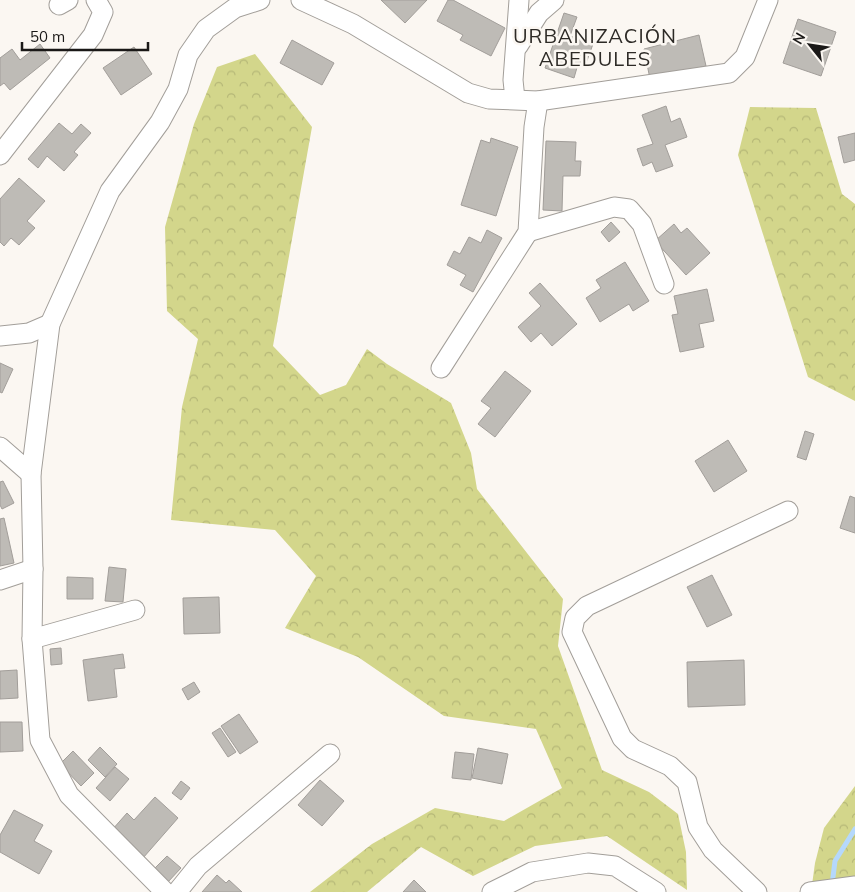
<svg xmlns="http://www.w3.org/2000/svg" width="855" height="892" viewBox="0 0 855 892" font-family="Mulish,sans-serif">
  <defs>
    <pattern id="forest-crowns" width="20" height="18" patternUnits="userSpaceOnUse" patternTransform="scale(1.25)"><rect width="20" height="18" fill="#d3d68b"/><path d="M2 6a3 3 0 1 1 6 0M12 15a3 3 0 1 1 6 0" fill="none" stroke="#b5b777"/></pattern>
  </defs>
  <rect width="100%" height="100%" fill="#fbf7f2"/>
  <g fill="url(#forest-crowns)">
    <path d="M255,54L312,127L273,346L320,395L346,385L367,349L387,364L451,403L471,453L477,489L563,599L558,646L602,770L649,792L678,814L686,852L687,890L607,836L535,846L473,876L421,847L367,892H310L372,844L435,808L504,821L562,788L536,729L444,716L358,657L285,628L316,576L275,530L171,520L182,407L198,339L167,311L165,227L194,124L217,67Z"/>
    <path d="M750,107L816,108L842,194L855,204V401L808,377L738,155Z"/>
    <path d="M855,786V892H811L815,863L824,828Z"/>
  </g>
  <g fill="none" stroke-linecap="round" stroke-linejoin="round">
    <path stroke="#b5d8fc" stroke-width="5" d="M832,885L835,861L855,829"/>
  </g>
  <g fill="#bebbb6" stroke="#a29e9a">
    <path d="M381,0H427L405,23Z"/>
    <path d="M448,0H453L505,28L491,56L460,40L463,35L437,21Z"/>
    <path d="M564,13L577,17L570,36L593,44L585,66L578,64L574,78L545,68Z"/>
    <path d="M798,19L836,32L821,76L783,63Z"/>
    <path d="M699,35L706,66L650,79L644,49Z"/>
    <path d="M292,40L334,63L322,85L280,63Z"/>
    <path d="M40,44L50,58L10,90L4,83L0,86V58L12,49L20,60Z"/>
    <path d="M134,47L152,74L121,95L103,68Z"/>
    <path d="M666,106L671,122L680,118L687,137L665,145L673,166L656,172L652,162L643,166L637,149L653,144L642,115Z"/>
    <path d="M59,123L72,134L81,124L91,133L74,152L78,155L64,171L47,156L38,168L28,159Z"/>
    <path d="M855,133V160L844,163L838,137Z"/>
    <path d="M491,138L518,147L496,216L461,205L481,140L490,143Z"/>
    <path d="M546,141L576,142L575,161H581L580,176H563L562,211L543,210Z"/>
    <path d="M19,178L45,201L27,221L35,228L19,245L11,238L4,246L0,242V199Z"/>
    <path d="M611,222L620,232L609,242L601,232Z"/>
    <path d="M674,224L681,233L687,228L710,253L686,275L655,241Z"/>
    <path d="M487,230L502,238L473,292L460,285L466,275L447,265L454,251L460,254L469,237L481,243Z"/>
    <path d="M625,262L649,301L633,311L629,304L600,322L586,298L601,288L596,280Z"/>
    <path d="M540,283L577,324L552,346L541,333L531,342L518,327L541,306L529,293Z"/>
    <path d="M707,289L714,321L699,324L704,347L680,352L672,315L678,314L674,296Z"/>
    <path d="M0,363L13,369L2,393L0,392Z"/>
    <path d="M505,371L531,391L495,437L478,424L491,408L481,401Z"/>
    <path d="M805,431L814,434L806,460L797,457Z"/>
    <path d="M728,440L747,471L714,492L695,461Z"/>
    <path d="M3,481L14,503L2,509L0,505V482Z"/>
    <path d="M850,496L855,498V533L840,528Z"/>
    <path d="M4,518L14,563L0,566V519Z"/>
    <path d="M109,567L126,569L123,602L105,601Z"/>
    <path d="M712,575L732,615L707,627L687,587Z"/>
    <path d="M67,577L93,578V599H67Z"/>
    <path d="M219,597L220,633L184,634L183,598Z"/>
    <path d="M61,648L62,664L51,665L50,649Z"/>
    <path d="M123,654L125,668L114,669L117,697L88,701L83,660Z"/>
    <path d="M744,660L745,705L688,707L687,662Z"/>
    <path d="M17,670L18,698L0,699V671Z"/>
    <path d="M194,682L200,692L188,700L182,689Z"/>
    <path d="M239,714L258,742L240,754L221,726Z"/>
    <path d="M0,722H22L23,751L0,752Z"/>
    <path d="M220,728L236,752L228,757L212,733Z"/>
    <path d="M100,747L117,764L105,777L88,760Z"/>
    <path d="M478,748L508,754L502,784L472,778Z"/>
    <path d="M73,751L94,773L81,786L60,764Z"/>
    <path d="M455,752L474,754L471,780L452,778Z"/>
    <path d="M115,767L129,779L110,801L96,788Z"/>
    <path d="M320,780L344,801L322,826L298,805Z"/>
    <path d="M181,781L190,788L181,800L172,793Z"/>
    <path d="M155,797L178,818L143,858L112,830L127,813L134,820Z"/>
    <path d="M14,810L43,825L34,841L52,851L39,874L0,852V835Z"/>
    <path d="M167,856L181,868L167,883L153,870Z"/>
    <path d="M217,875L226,883L229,880L242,892H202Z"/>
    <path d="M414,880L426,892H403Z"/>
  </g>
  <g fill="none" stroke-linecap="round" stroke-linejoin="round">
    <defs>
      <g id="minor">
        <path d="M301,0L353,24L468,93L489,99L538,101L729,73L745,57L768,0"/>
        <path d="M59,5L68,0"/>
        <path d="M518,46L539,13L554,0"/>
        <path d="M515,99L513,80L519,0"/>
        <path d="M0,155L93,35L103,12L96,0"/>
        <path d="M528,232L614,207L629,209L642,224L664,284"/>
        <path d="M0,336L29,333L50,324"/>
        <path d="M441,368L528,232L534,127L538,101"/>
        <path d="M0,447L31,474"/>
        <path d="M0,580L33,569"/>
        <path d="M32,639L135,610"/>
        <path d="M165,892L69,795L40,740L32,639L33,569L31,474L50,324L110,191L160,122L178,89L188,55L206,29L235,8L260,0"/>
        <path d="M177,892L198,866L330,754"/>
        <path d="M492,892L532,872L588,863L615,866L656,892"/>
        <path d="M757,892L713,850L698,827L687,782L670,766L633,749L622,738L572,632L575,618L587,606L788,511"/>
        <path d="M810,892L855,886"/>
      </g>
    </defs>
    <use href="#minor" stroke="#a29e99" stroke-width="21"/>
    <use href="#minor" stroke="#fff" stroke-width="19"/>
  </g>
  <g text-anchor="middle" stroke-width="5" stroke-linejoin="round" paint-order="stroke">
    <g font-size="20" letter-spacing="1" fill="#2d2a26" stroke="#fbf7f2">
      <text x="595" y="43">URBANIZACIÓN<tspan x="595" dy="23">ABEDULES</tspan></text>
    </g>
  </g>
  <g transform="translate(810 45) rotate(300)" stroke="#fbf7f2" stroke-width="4" paint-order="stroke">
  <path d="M0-4L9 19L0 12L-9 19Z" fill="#1a1817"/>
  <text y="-8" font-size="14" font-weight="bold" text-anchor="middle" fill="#1a1817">N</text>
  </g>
  <path d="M22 42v8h126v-8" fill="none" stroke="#1a1817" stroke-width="2.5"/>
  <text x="30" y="42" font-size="15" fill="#1a1817" stroke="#fbf7f2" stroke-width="4" paint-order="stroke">50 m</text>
</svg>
